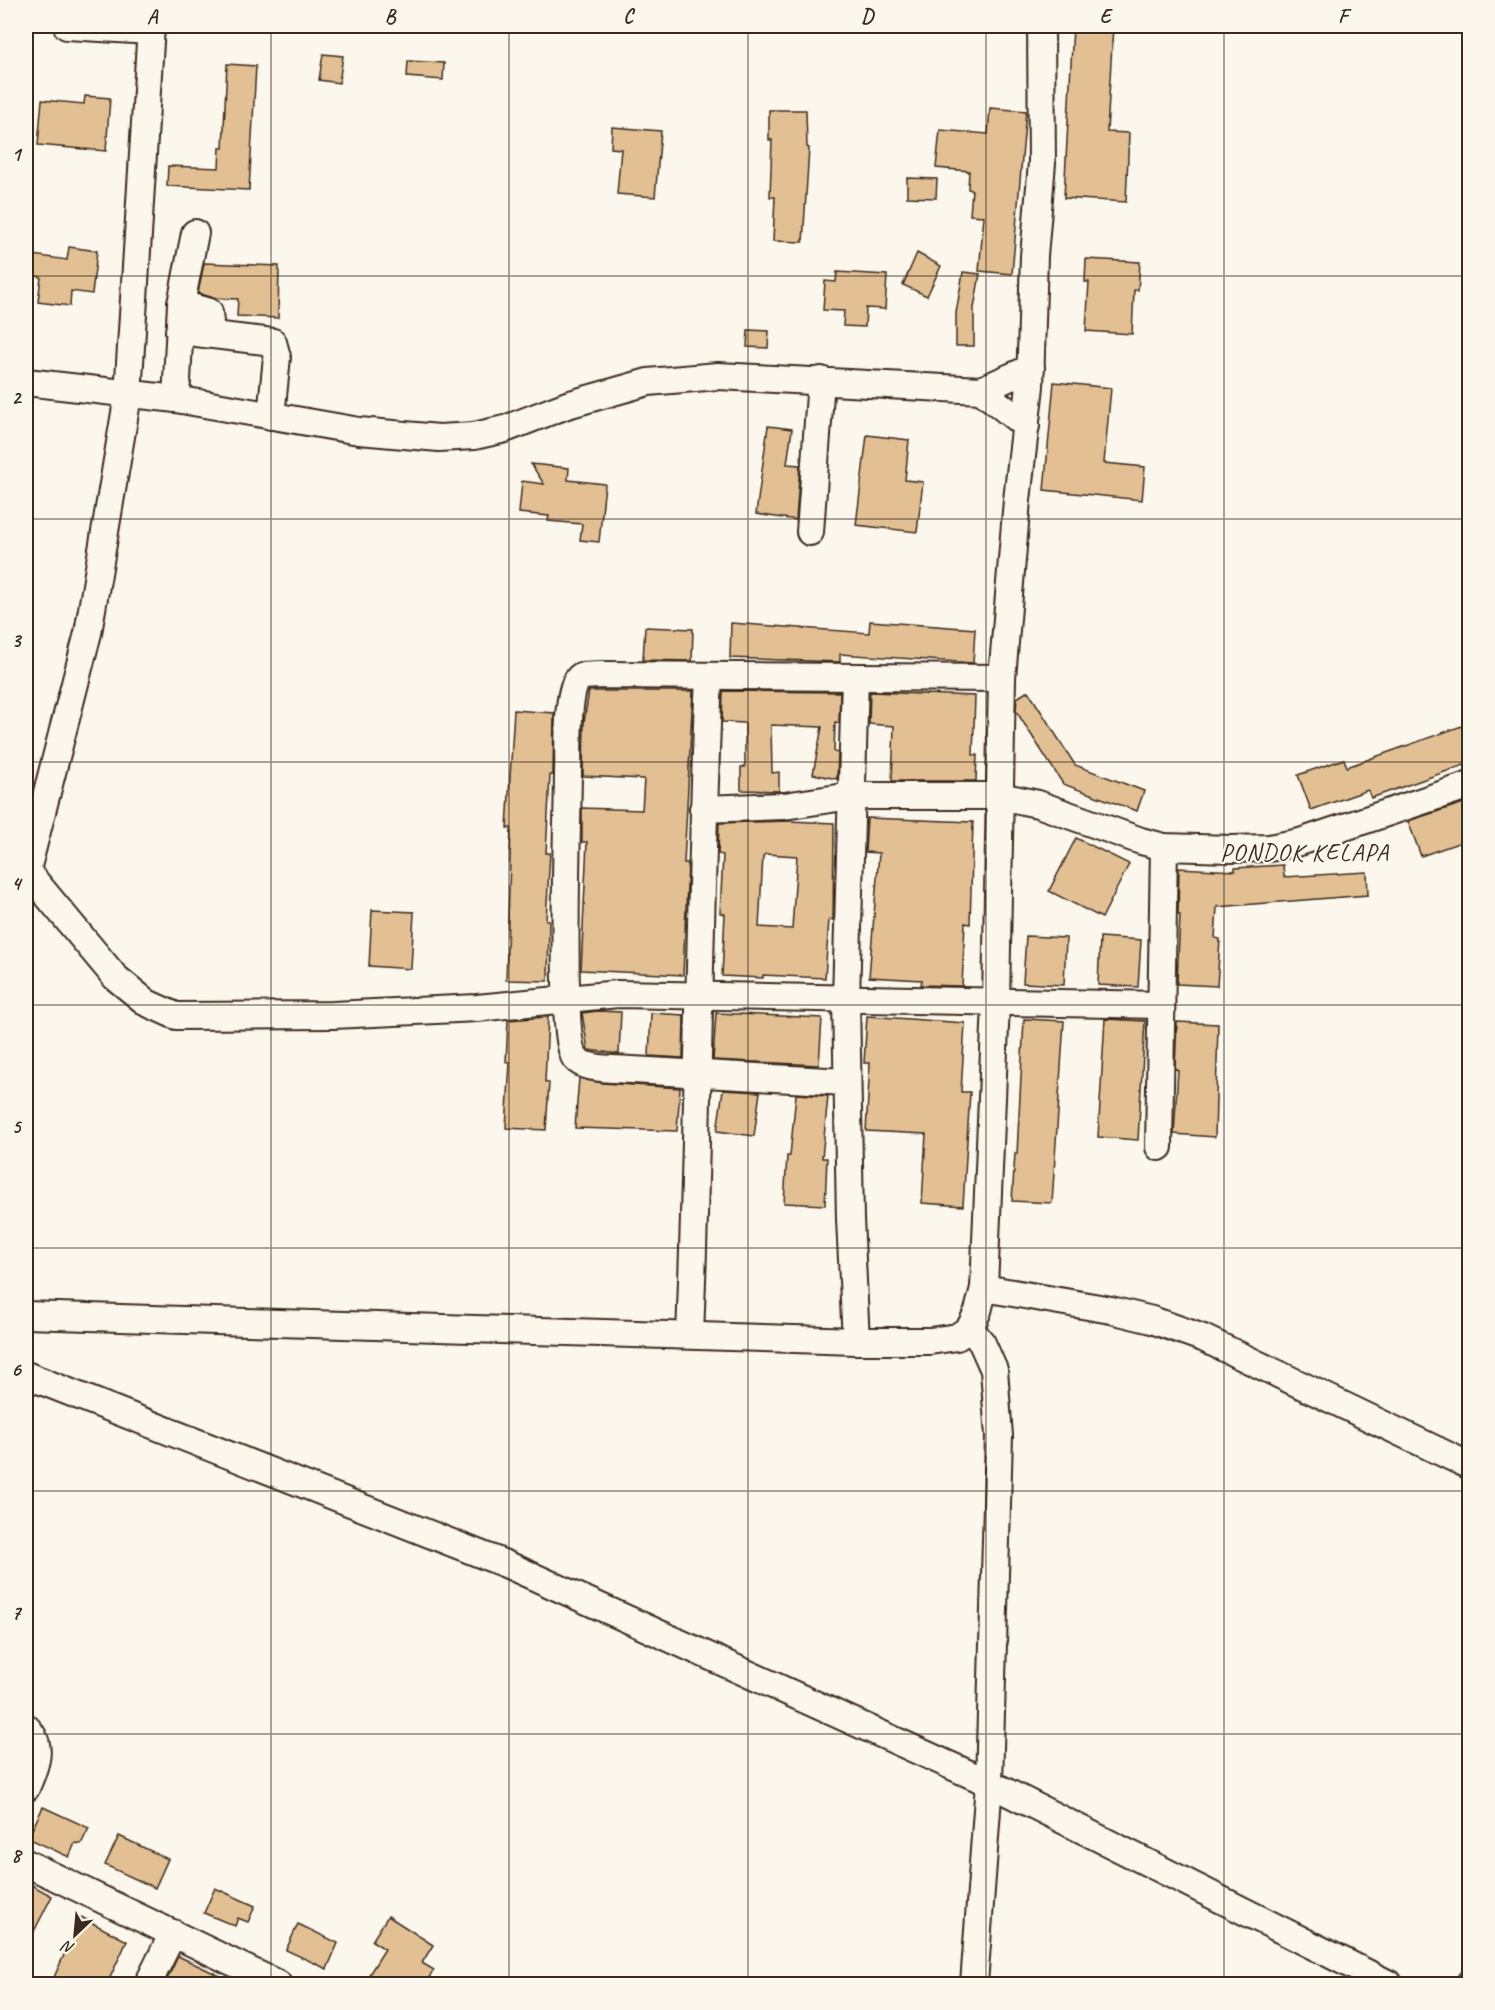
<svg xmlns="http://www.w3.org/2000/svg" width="1495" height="2010" viewBox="0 0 1495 2010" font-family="Caveat,sans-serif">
  <rect width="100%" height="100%" fill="#fbf7ec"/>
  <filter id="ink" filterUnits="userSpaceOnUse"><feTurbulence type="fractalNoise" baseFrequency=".0167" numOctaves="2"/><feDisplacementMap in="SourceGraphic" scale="12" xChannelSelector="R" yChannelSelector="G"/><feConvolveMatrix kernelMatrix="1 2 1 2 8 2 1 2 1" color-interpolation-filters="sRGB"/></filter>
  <g filter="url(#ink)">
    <g fill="#e2c094" stroke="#3b2a1e" stroke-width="1.5" fill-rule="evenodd">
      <path d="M1073,26H1113L1107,132L1129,133L1126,202L1064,198Z"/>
      <path d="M323,54L343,56L339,83L319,80Z"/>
      <path d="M408,61L444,63L443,80L407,77Z"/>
      <path d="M227,64L256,66L249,190L167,186L168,166L219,168L220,148H223Z"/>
      <path d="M85,96L110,98L106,151L38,145L42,100L84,104Z"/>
      <path d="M990,108L1026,111L1012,274L979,271L984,216L970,215L972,190L968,189L969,171L936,168L940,130L988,134Z"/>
      <path d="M769,110H806L807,147L809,148L803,242L773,241L775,197H770L772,140H769Z"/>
      <path d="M612,127L661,131L655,197L617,194L621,149L611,148Z"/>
      <path d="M907,178L937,179L936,198L907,197Z"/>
      <path d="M69,247L97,251L92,294L71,291L70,306L38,302L41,277L26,274V254L67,260Z"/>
      <path d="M917,253L941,266L927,296L903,285Z"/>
      <path d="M1086,259L1140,262L1138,290H1134L1132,334L1086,331L1089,282H1085Z"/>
      <path d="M204,263L279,266L278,318L237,316L238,299L214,298L198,293Z"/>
      <path d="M837,272L887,275L885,309L866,308L865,327L843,326L844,311L823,310L825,281L836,282Z"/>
      <path d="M963,272L980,274L974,308V346H956V313Z"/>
      <path d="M748,330L769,331L768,348L747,347Z"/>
      <path d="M1054,382L1111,388L1104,463L1145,467L1142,500L1044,490Z"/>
      <path d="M768,426L792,429L787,464L800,465L796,520L756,514Z"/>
      <path d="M867,435L909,440L905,480L923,482L917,532L856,525Z"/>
      <path d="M531,464L569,468L568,480L605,484L599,542L580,540L582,524L548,521L549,516L519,513L522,481L544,484Z"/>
      <path d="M870,621L975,629L973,663L840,654V662L730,658L731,623L869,633Z"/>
      <path d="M645,627L693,629L692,661L643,660Z"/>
      <path d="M589,691H693L684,863H688L683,975L581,970L587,842H582V808L642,810L644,779L583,776L584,722Z"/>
      <path d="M723,691L840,692L839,723L835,722L834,752L838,753L837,779L813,774L822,727L771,725L772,773L779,772V791L741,790V767H745V723L722,722Z"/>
      <path d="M1028,691L1075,765L1144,791L1137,811L1063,784L1016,711L1017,698Z"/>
      <path d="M870,692L975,696L973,755H977L976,781H892L894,726L869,724Z"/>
      <path d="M514,710L554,713L553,775H550L546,853H550L546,920H549L548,981L506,980L511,828H507Z"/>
      <path d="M1470,723V763L1371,798L1368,790L1311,810L1298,775L1344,759L1347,767Z"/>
      <path d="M1470,801V839L1421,856L1408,821Z"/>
      <path d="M867,818L973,822L970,924L965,923L962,986L921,985L922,980L869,977L879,853L865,852Z"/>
      <path d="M788,821L834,823L833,920L829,919L825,978L763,975V978L722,976L725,914L720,913L723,855L718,854L719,823ZM766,854L797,856L792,929L759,927L763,856Z"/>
      <path d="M1076,838L1129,864L1102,918L1049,891Z"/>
      <path d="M1283,865L1284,877L1367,872L1368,895L1217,907L1215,938L1220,939L1217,986L1177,984L1180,915H1178L1179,868L1235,871V868Z"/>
      <path d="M372,910L414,912L411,969L369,966Z"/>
      <path d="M1026,936L1066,938L1064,985L1023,983Z"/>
      <path d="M1100,937L1141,940L1138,987L1098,985Z"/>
      <path d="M598,1011L621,1012L619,1054L588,1050L582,1013Z"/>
      <path d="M651,1013L684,1015L683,1058L649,1056Z"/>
      <path d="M716,1013L822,1018L819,1065L713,1060Z"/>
      <path d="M867,1016L965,1023L961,1092H970L963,1206L922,1203L926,1134L866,1131L870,1063H864Z"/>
      <path d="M548,1017L545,1082L549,1083L546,1130L506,1128L510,1062H506L508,1020Z"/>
      <path d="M1024,1019L1064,1021L1052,1203L1012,1201L1015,1153L1017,1154Z"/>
      <path d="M1105,1019L1145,1021L1138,1140L1098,1137Z"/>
      <path d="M1177,1022L1218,1024L1215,1137L1174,1134L1178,1070L1175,1069Z"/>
      <path d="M579,1078L602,1083L680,1088L677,1131L575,1128Z"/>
      <path d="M723,1090L760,1092L754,1136L717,1131Z"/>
      <path d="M796,1094L828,1096L822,1158H827L825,1205L784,1203L787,1156H790Z"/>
      <path d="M43,1807L89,1828L81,1844L75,1843L69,1857L28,1838Z"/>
      <path d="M119,1836L168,1859L155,1888L105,1865Z"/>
      <path d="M26,1882L52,1896L26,1947Z"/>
      <path d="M215,1888L255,1906L248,1922L238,1918L235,1926L204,1913Z"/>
      <path d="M388,1916L433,1945L422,1963L434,1970L425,1984H363L385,1949L372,1941Z"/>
      <path d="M81,1917L127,1941L107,1984H51Z"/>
      <path d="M298,1924L338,1943L327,1969L286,1950Z"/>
      <path d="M178,1956L237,1984H165Z"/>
    </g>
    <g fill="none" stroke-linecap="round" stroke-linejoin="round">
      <defs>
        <g id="minor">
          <path d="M67,26L151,31"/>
          <path d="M181,304L209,312L211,334"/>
          <path d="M179,331L273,342L277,357L271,416"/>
          <path d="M26,382L176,399L359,431L439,438L474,436L505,429L567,405L648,382L718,376L981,390L1031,368"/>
          <path d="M981,390L1026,426"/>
          <path d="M176,399L181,304L195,233"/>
          <path d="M810,532L821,380"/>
          <path d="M855,677L846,999L850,1219L856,1341"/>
          <path d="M703,809L784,806L851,796H1000L1038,804L1141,841L1164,847L1231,849L1269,848L1300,842L1470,785"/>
          <path d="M26,870L115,977L147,1003L176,1016L333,1015L477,1008L618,994L1161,1005"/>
          <path d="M26,874L88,633L128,395L151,26"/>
          <path d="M846,1082L614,1069C602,1068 583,1068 575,1058C559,1037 568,813 568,772C569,754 565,685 581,676L601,675L1002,678"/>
          <path d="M1159,1147L1164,847"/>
          <path d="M984,1288L1111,1310L1152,1320L1203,1338L1470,1466"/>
          <path d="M26,1315L856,1341H930L957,1337L970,1328L978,1311L984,1288L996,1003L1002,678L1017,500L1030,386L1034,256L1042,163L1041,26"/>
          <path d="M970,1328L982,1343L994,1370L999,1436L989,1783L974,1984"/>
          <path d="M690,1335C699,1115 699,896 709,676"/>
          <path d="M26,1375L508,1565L989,1783L1389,1984"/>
          <path d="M26,1727C45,1746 35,1767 26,1788"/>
          <path d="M26,1863L278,1984"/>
          <path d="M148,1984L173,1933"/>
          <path d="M1469,1984H1470"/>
        </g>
      </defs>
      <use href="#minor" stroke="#3b2a1e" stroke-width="30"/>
      <use href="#minor" stroke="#fbf7ec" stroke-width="26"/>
    </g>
  </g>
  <path fill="none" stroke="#3b2a1e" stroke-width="1.5" stroke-opacity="0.55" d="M271,26V1984M509,26V1984M748,26V1984M986,26V1984M1224,26V1984M26,276H1470M26,519H1470M26,762H1470M26,1005H1470M26,1248H1470M26,1491H1470M26,1734H1470"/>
  <g text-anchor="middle" stroke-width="4.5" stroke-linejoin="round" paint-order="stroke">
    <g font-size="24" letter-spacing="1.5" fill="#3b2a1e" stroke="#fbf7ec">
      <text x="1305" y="860">PONDOK KELAPA</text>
    </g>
  </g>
  <rect width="1495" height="2010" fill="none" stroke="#fbf7ec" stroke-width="66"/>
  <g transform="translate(75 1935) rotate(206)" stroke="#fbf7ec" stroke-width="4.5" paint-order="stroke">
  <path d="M0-4.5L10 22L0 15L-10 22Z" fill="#3b2a1e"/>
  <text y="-9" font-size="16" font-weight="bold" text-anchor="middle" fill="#3b2a1e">N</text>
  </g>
  <rect x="33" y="33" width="1429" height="1944" fill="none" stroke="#3b2a1e" stroke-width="2"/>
  <g font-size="20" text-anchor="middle" font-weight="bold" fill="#3b2a1e">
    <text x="152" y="23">A</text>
    <text x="390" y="23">B</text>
    <text x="628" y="23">C</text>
    <text x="867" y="23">D</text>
    <text x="1105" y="23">E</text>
    <text x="1343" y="23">F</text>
    <text x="16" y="161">1</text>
    <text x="16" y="404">2</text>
    <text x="16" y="647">3</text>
    <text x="16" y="890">4</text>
    <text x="16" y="1133">5</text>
    <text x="16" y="1376">6</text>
    <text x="16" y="1619">7</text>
    <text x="16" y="1862">8</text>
  </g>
</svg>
